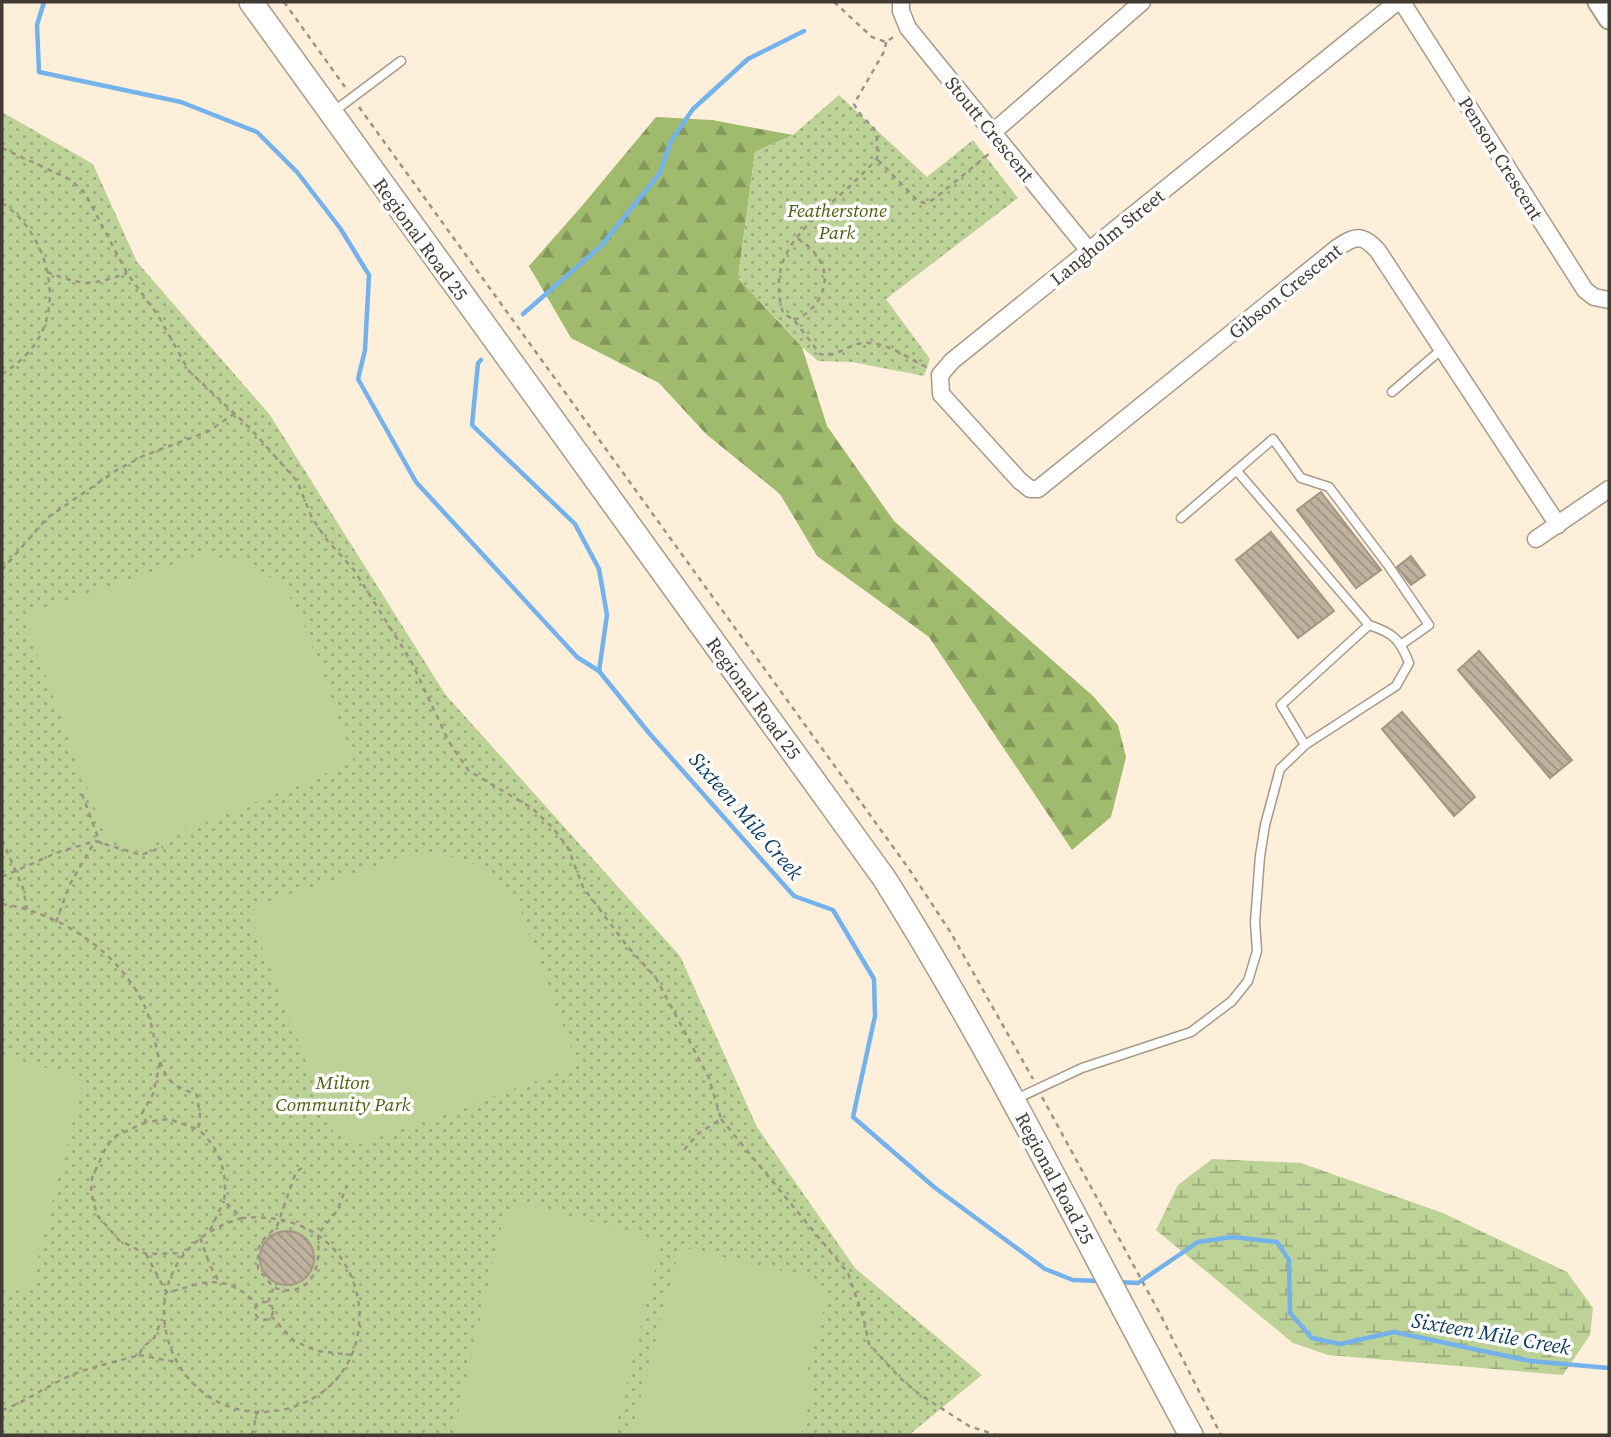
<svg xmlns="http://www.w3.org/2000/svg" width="1611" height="1437" viewBox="0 0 1611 1437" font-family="'Source Serif 4',serif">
  <defs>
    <pattern id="forest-firs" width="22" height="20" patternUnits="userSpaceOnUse" patternTransform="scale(1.75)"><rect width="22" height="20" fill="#a0ba6e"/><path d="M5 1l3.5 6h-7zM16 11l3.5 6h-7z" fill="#84985b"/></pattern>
    <pattern id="wetland-marsh" width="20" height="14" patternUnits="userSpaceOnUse" patternTransform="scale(1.75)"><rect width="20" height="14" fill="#bdd297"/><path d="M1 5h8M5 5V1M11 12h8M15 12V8" fill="none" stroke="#9bac7c"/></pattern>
    <pattern id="park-dots" width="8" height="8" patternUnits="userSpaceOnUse" patternTransform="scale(1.75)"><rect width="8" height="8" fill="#bdd297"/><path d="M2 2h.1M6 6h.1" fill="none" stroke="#9bac7c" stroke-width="1.8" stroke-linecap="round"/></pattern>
    <pattern id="building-back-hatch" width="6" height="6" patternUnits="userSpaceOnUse" patternTransform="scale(1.75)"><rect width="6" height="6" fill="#bfb19e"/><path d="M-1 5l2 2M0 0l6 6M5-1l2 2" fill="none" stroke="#9d9181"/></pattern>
  </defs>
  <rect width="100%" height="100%" fill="#feefdb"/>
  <path fill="url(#forest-firs)" d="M656,117L712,120L793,135L755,152L738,278L802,347L827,426L894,521L1093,696L1118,725L1126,757L1111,817L1072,850L929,637L817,556L780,494L706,434L659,383L571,338L529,266L581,207Z"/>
  <path fill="url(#wetland-marsh)" d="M1212,1159L1301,1163L1443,1213L1567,1272L1593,1308L1590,1335L1563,1375L1328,1355L1293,1343L1156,1230L1178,1185Z"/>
  <g fill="url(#park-dots)">
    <path d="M839,95L927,177L973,140L1018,198L886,299L930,359L924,376L852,362L818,361L802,347L738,278L755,152L793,135Z"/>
    <path d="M2,112L93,164L137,262L270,415L445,694L680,956L757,1127L855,1268L982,1375L909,1435H2Z"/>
  </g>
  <g fill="#bdd297">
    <path d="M203,554L245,563L280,583L299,611L354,762L135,851L106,838L31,637L26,615Z"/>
    <path d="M421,853C465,856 490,865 517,901L578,1066L360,1144L333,1132L248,910L397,858Z"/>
    <path d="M2,1056L84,1078L29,1293L2,1286Z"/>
    <path d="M519,1202L662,1241L614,1435H453L505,1212Z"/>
    <path d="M680,1247L816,1279L827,1297L807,1372L814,1382L802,1433L797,1435H631Z"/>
  </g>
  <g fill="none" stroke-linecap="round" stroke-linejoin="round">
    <g stroke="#74b2ec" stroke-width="4.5">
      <path d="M44,2L37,25L39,72L181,102L257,132L297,172L340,228L369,275L365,350L358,379L416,482L577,657L599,671L649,733L794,896L833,910L874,979L875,1016L853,1117L934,1187L1045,1269L1073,1280L1101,1281"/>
      <path d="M523,314L601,246L660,173L671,141L693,109L748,59L804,31"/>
      <path d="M481,360L478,363L472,425L575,524L599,569L607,615L599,671"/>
      <path d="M1117,1282L1138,1283L1198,1242L1232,1237L1277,1242L1289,1260L1290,1313L1312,1338L1340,1344L1394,1332L1530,1361L1609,1368"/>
    </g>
  </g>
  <g fill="url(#building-back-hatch)" stroke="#a49684" stroke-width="2">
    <path d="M1321,492L1381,570L1356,588L1297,510Z"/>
    <path d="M1271,532L1334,611L1298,638L1236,560Z"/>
    <path d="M1411,556L1425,575L1411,585L1397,567Z"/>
    <path d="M1479,651L1572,760L1550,778L1458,670Z"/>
    <path d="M1402,712L1475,797L1454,816L1382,729Z"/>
    <circle cx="287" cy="1258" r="27"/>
  </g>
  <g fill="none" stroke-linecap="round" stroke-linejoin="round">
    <defs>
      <g id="service">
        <path d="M333,112L401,61"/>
        <path d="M1392,392L1442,349"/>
        <path d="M1237,471L1369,625"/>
        <path d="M1181,518L1273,439L1301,478L1329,487L1388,565L1429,625L1402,644"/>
        <path d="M1016,1099L1082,1068L1191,1032L1232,1001L1248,981L1257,951L1255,922L1260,856L1265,825L1280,769L1305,745L1396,686L1409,663C1400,639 1393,633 1369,625L1281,705L1305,745"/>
      </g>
      <g id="minor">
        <path d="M901,2V11L908,28L1090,252"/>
        <path d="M1397,2L952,361L940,375L941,394L1020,481L1030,489H1038L1337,248C1355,236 1362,233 1378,251L1558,525"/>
        <path d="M1402,2L1585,290L1594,297L1609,300"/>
        <path d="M992,133L1142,2"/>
        <path d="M1536,539L1609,489"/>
      </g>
      <path id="tertiary" d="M1598,2L1609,19"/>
      <path id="primary" d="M251,2L884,878C997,1057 1090,1249 1191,1435"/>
    </defs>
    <use href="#service" stroke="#a89a88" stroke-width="11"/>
    <use href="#minor" stroke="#a89a88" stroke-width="19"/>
    <use href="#tertiary" stroke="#a89a88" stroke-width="23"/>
    <use href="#primary" stroke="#a89a88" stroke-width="26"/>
    <g stroke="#9e9385" stroke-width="2.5" stroke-dasharray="5 5" stroke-linecap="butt">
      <path d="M284,2L345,87"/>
      <path d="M834,2L872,37L886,42L895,36"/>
      <path d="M886,42L885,50L854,104C869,133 879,115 877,159C865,171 854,183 841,194C803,229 766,255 783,313L794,320L820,354C834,359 848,344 863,343C884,341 907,357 926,367"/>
      <path d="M359,107L909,869L951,933L1033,1079"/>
      <path d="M2,148L71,180L85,193L127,273L159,317L189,371L251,429L297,481L312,518L327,540L354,570L411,661L449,742L469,771L532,808L553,828L568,848L583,887L628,947L656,978L709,1078L721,1119L698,1134L683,1151"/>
      <path d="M878,160L918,201L925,203L934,199L990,153"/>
      <path d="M2,203C44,230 65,297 37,341C27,356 16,365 2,374"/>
      <path d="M47,272C84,286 91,286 127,273"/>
      <path d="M794,320C819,311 835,280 817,256C812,248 803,242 796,237"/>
      <path d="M2,570L47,518L117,470L143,456L209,431L235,413"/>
      <path d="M82,794L100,843"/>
      <path d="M2,840L23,888L27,909"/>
      <path d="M2,877L56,853L95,841L141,855L163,847"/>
      <path d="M2,904C62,913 124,955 147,1012C156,1033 155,1061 169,1079C175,1087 188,1091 197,1095L200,1116L198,1129C220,1148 228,1174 224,1201L242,1218C377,1205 401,1380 286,1409C164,1437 107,1257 242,1218"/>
      <path d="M56,922L70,884L95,841"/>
      <path d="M160,1063L153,1094L142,1113L146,1122L169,1119L197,1129"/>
      <path d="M1042,1097L1159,1312L1221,1435"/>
      <path d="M721,1119L848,1273L863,1316L869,1344L900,1378L919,1394L969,1426L996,1435"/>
      <path d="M146,1122L116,1136L107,1145L92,1178L91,1192L97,1215L119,1240L146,1254L184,1253"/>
      <path d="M302,1168L296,1172L277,1226L262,1241L258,1250V1269L274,1288C280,1289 290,1292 297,1289C320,1282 319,1253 318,1234L337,1211L347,1185"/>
      <path d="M210,1230L224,1201"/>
      <path d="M200,1238L210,1265L219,1282"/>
      <path d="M146,1254L166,1292C178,1291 186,1287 198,1284C222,1278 242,1287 257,1305"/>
      <path d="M268,1302L273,1289"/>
      <circle cx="264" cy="1311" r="9"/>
      <path d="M271,1316L294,1341L317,1351L352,1355"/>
      <path d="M139,1355L176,1362"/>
      <path d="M2,1410C23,1403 41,1390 61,1380C86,1367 113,1363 139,1355L143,1347L154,1338L162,1319"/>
      <path d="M2,1420L4,1410"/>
      <path d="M252,1435L257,1412"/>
    </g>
    <use href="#service" stroke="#fff" stroke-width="8"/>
    <use href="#minor" stroke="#fff" stroke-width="16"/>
    <use href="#tertiary" stroke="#fff" stroke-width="19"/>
    <use href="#primary" stroke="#fff" stroke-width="23"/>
  </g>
  <g text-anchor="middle" stroke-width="7" stroke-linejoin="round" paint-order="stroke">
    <g font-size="19" fill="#413b33" stroke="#fff">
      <text transform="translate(990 129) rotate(51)" y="7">Stoutt Crescent</text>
      <text transform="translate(1501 158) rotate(58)" y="7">Penson Crescent</text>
      <text transform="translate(1107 237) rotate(-39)" y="7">Langholm Street</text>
      <text transform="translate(421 239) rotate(54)" y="7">Regional Road 25</text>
      <text transform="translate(1285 291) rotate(-39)" y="7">Gibson Crescent</text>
      <text transform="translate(754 698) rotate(54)" y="7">Regional Road 25</text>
      <text transform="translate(1055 1178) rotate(62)" y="7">Regional Road 25</text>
    </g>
    <g font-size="19" font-style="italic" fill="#4b610c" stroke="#fff">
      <text x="837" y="217">Featherstone<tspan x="837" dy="22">Park</tspan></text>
      <text x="343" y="1089">Milton<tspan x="343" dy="22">Community Park</tspan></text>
    </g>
    <g font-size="21" font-style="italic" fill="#09385d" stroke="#fff">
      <text transform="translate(746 816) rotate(49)" y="7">Sixteen Mile Creek</text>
      <text transform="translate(1491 1334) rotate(10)" y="7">Sixteen Mile Creek</text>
    </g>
  </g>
  <rect width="1611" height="1437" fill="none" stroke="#413b33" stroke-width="7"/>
</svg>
